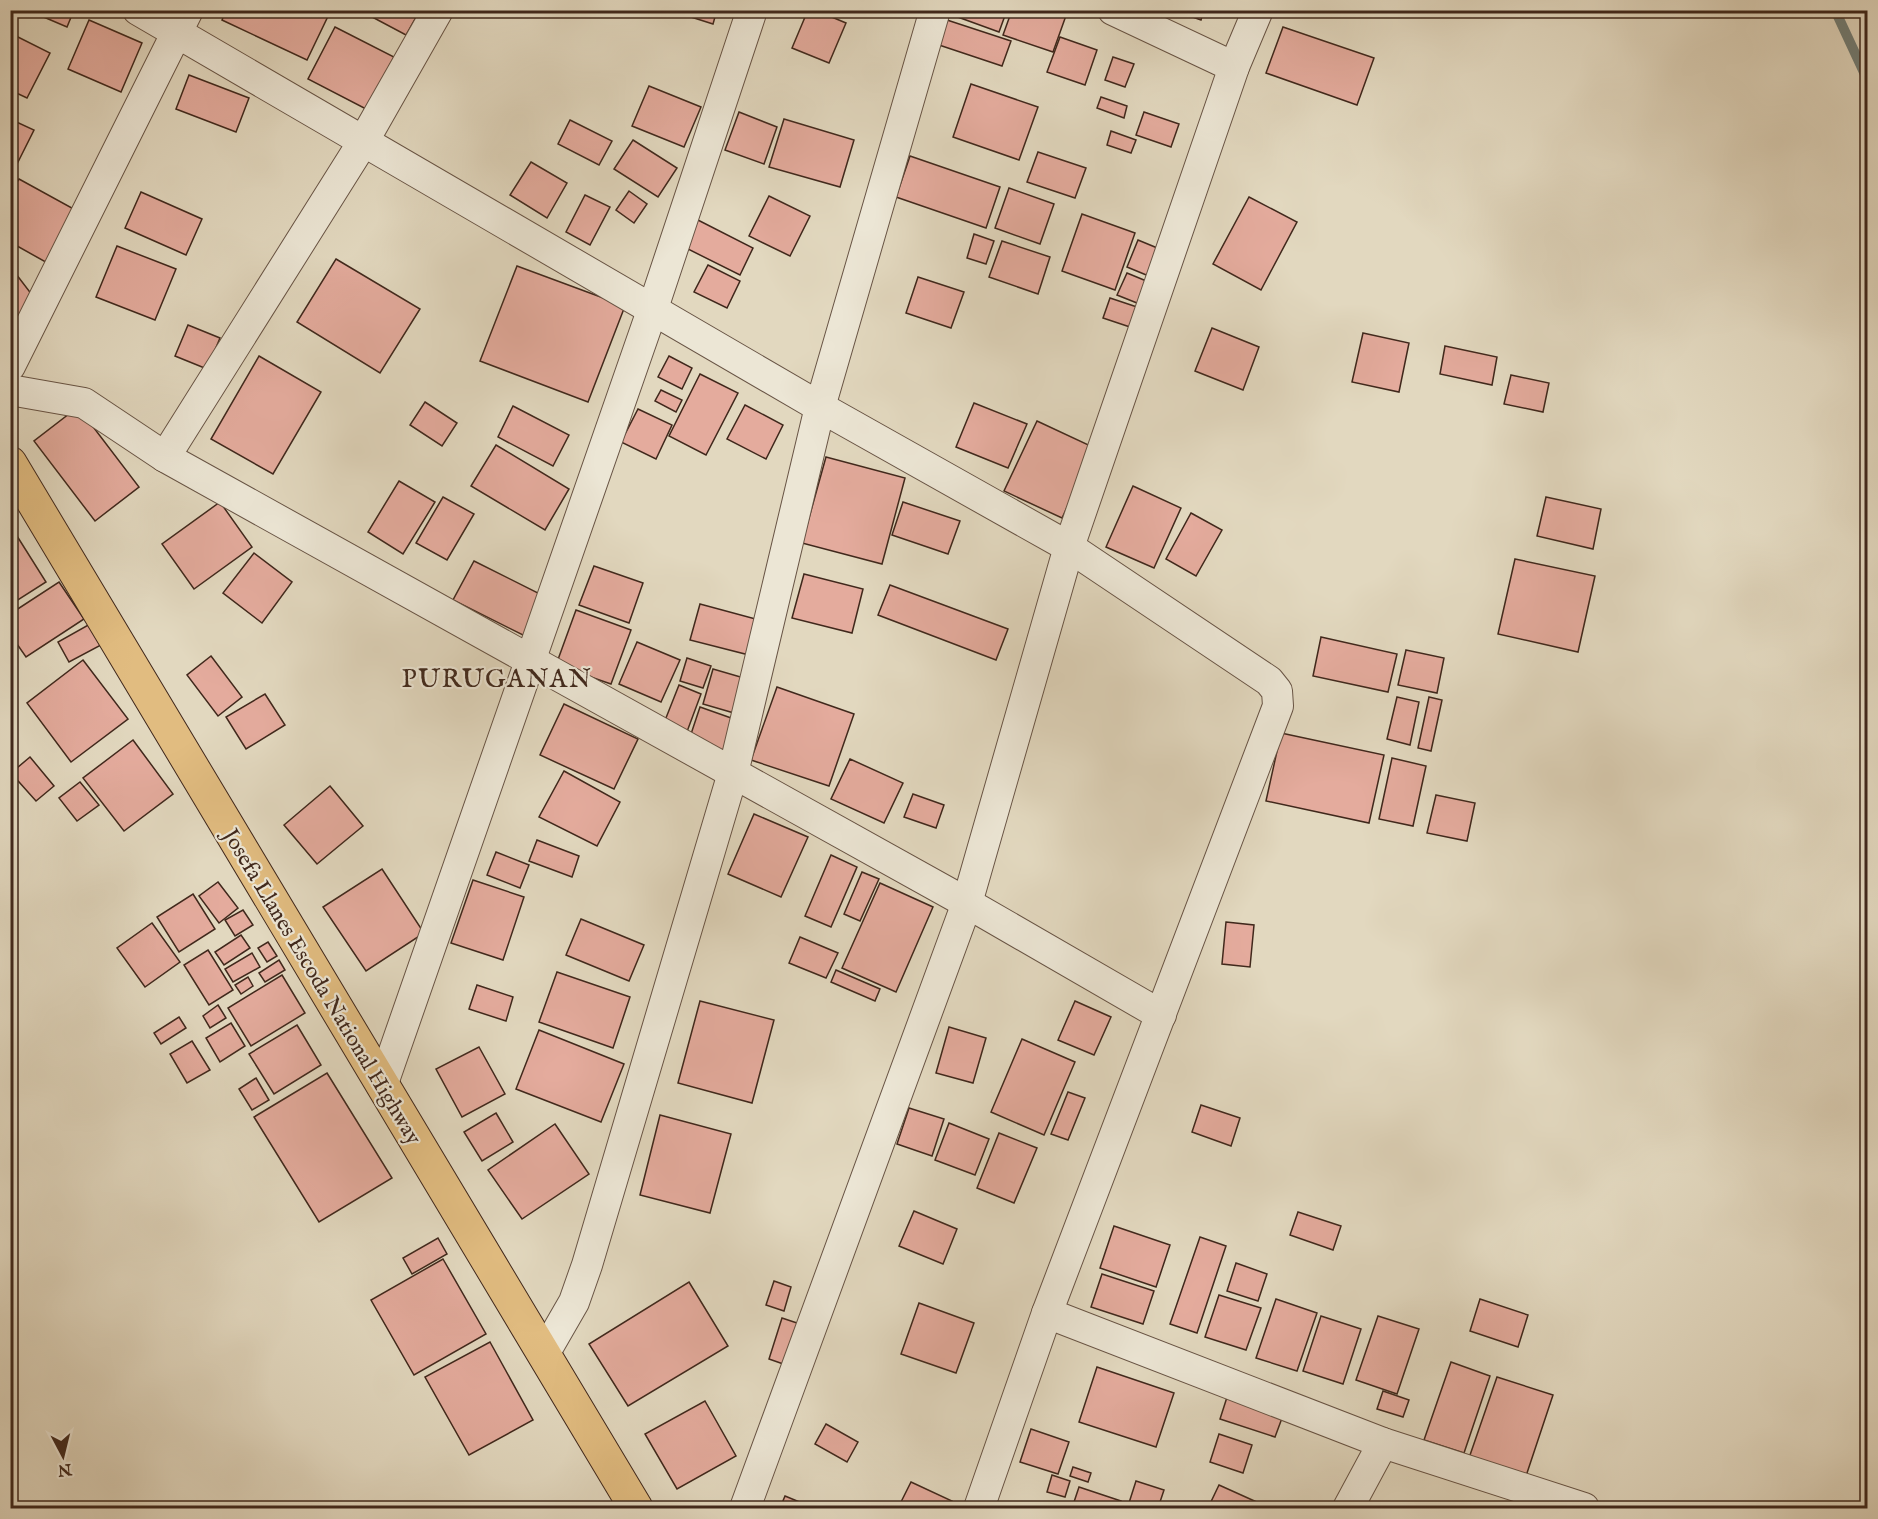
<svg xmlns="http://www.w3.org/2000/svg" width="1878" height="1519" viewBox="0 0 1878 1519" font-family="'IM FELL English',serif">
  <rect width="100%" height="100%" fill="#e2d8bf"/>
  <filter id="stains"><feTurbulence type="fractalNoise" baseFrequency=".00333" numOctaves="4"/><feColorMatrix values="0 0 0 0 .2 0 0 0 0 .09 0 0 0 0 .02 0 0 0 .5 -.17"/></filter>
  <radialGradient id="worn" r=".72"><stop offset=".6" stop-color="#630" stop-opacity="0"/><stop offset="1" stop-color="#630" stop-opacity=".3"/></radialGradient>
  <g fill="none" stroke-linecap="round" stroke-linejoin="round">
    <path stroke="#737f78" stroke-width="10" d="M1835,10L1868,81"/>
  </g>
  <g fill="#e4ab9d" stroke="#40281c" stroke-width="1.5">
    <path d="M25,10H41L39,15Z"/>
    <path d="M41,10H74L67,27L39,15Z"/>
    <path d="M226,10H331L307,60L222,20Z"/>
    <path d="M359,10H420L406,35Z"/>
    <path d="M669,10H717L713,24Z"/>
    <path d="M808,10H815L846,23L829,63L792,48Z"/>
    <path d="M945,10H1007L999,32L944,12Z"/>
    <path d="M1012,10H1068L1053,52L1003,35Z"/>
    <path d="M1173,10H1204L1201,20Z"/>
    <path d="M89,20L142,43L121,92L68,69Z"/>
    <path d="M947,20L1011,41L1002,66L939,45Z"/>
    <path d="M335,27L394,57L366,109L308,79Z"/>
    <path d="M1283,27L1374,58L1357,105L1266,73Z"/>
    <path d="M10,33L50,53L27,98L10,90Z"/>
    <path d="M1060,37L1097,50L1085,85L1047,72Z"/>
    <path d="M1113,57L1134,64L1125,87L1105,80Z"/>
    <path d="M189,75L249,98L236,132L176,109Z"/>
    <path d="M971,84L1038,107L1019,160L953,137Z"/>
    <path d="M649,86L701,107L684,147L632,126Z"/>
    <path d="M1101,97L1127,106L1124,118L1097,108Z"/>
    <path d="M739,112L777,127L764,164L725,150Z"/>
    <path d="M1144,112L1179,124L1171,147L1136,135Z"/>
    <path d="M10,119L34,130L10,178Z"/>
    <path d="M784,119L854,140L840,187L769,167Z"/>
    <path d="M570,120L612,141L599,165L558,144Z"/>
    <path d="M1111,131L1136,140L1131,153L1107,145Z"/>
    <path d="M633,140L677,168L658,197L614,169Z"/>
    <path d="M1038,152L1086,168L1075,198L1027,182Z"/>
    <path d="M910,156L1000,187L986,228L896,197Z"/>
    <path d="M531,162L567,183L547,218L510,195Z"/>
    <path d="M19,179L81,213L51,265L10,242V193Z"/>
    <path d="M1009,188L1054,204L1040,244L995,228Z"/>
    <path d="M629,191L647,204L634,223L616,210Z"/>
    <path d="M141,192L202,219L186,255L125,228Z"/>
    <path d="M585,195L610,207L590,245L566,232Z"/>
    <path d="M769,196L810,216L790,256L749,236Z"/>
    <path d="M1249,197L1297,222L1261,290L1213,264Z"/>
    <path d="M1082,214L1135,233L1115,290L1062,271Z"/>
    <path d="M692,217L753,248L740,275L678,244Z"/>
    <path d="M974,234L994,241L986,264L967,258Z"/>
    <path d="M1138,240L1167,252L1156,279L1127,267Z"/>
    <path d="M1002,241L1050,257L1038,294L989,277Z"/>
    <path d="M117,246L176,269L155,320L96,297Z"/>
    <path d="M336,259L420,309L380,373L297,322Z"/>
    <path d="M708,265L740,281L727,308L694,292Z"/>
    <path d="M517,266L625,306L588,402L480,361Z"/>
    <path d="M13,270L39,304L10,325V272Z"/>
    <path d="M1127,273L1156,285L1147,307L1117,295Z"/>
    <path d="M918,277L964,292L951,328L906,313Z"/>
    <path d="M1110,298L1143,309L1136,329L1103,318Z"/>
    <path d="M188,325L220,338L207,369L175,356Z"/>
    <path d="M1212,328L1259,347L1243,390L1195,371Z"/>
    <path d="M1363,333L1409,343L1399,392L1352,382Z"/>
    <path d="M1445,346L1497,357L1492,385L1440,374Z"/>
    <path d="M259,356L321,392L273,474L211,439Z"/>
    <path d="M669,356L692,368L682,389L658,377Z"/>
    <path d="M700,374L738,393L706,455L669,436Z"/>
    <path d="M1511,375L1549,383L1543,412L1504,404Z"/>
    <path d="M661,390L682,400L676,412L655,401Z"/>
    <path d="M425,402L457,423L442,446L410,425Z"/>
    <path d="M974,403L1027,424L1008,468L956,447Z"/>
    <path d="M745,405L783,425L766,459L727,439Z"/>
    <path d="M513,406L569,435L553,466L498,437Z"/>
    <path d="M78,407L139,487L95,521L34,441Z"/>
    <path d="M638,409L672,425L656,459L621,442Z"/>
    <path d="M1037,421L1095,448L1062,518L1004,491Z"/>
    <path d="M496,445L569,489L545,530L471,486Z"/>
    <path d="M826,457L905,478L882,564L802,543Z"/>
    <path d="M399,481L435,502L403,554L368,532Z"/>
    <path d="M1133,486L1181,508L1154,568L1106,547Z"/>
    <path d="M443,497L474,514L447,560L416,543Z"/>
    <path d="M1546,497L1601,509L1593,549L1537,536Z"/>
    <path d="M220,502L252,547L194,589L162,544Z"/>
    <path d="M903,502L960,521L948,554L892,535Z"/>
    <path d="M1191,513L1222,530L1196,576L1166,559Z"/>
    <path d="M17,536L46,582L10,605V540Z"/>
    <path d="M254,553L292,582L262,623L223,593Z"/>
    <path d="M1515,559L1595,576L1578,652L1498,634Z"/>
    <path d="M474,561L546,597L527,637L453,600Z"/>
    <path d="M594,566L643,583L629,623L579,605Z"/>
    <path d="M804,574L863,589L852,633L792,618Z"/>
    <path d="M59,582L84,619L26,657L10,634V614Z"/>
    <path d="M890,585L1008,629L996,660L878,615Z"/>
    <path d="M700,604L763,621L753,656L690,640Z"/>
    <path d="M576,610L631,630L611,684L556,665Z"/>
    <path d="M90,624L101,645L69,662L58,642Z"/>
    <path d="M1321,637L1397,654L1388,692L1313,676Z"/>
    <path d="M637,642L680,660L661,702L619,684Z"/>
    <path d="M1406,650L1444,658L1437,693L1398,685Z"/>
    <path d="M211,656L242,697L218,716L187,675Z"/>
    <path d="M687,658L711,666L703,688L680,681Z"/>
    <path d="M83,660L128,719L71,762L27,703Z"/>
    <path d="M713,669L744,678L734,713L703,704Z"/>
    <path d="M679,685L701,694L685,737L662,728Z"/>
    <path d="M777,687L854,714L829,786L751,760Z"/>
    <path d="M265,694L285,725L246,749L226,717Z"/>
    <path d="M1397,697L1419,702L1410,745L1387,739Z"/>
    <path d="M1429,697L1442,700L1431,751L1418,748Z"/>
    <path d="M564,704L638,739L614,789L540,755Z"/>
    <path d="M700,707L734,719L722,753L689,740Z"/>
    <path d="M1281,733L1384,755L1369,823L1266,801Z"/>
    <path d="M133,740L173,794L124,831L83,778Z"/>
    <path d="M30,757L54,786L36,801L11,773Z"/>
    <path d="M1392,758L1426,766L1413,826L1379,819Z"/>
    <path d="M850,759L903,783L884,823L831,799Z"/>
    <path d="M564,771L620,802L597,846L539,817Z"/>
    <path d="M80,782L99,805L77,821L59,798Z"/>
    <path d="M330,786L363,826L317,864L284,825Z"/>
    <path d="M913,794L944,805L936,828L904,817Z"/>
    <path d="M1436,795L1475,803L1467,841L1427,833Z"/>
    <path d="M754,814L808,837L781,897L728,874Z"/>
    <path d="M537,840L579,856L572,877L529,861Z"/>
    <path d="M496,852L529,865L520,888L487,875Z"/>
    <path d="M831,855L857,867L831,927L805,916Z"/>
    <path d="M382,869L424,933L366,971L323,907Z"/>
    <path d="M862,872L879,879L860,921L844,914Z"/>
    <path d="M473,880L524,897L503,960L451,943Z"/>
    <path d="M218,882L238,908L219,923L199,896Z"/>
    <path d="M880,883L933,907L896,992L842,968Z"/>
    <path d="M193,894L215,929L179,952L157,917Z"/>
    <path d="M243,910L253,925L235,936L225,920Z"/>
    <path d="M581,919L644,945L629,981L566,955Z"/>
    <path d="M1226,922L1254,925L1250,967L1222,964Z"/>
    <path d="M152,923L180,962L145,987L117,948Z"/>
    <path d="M241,935L250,948L224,965L215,952Z"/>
    <path d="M800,937L838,953L826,978L789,963Z"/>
    <path d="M268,942L277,956L267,962L258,948Z"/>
    <path d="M208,950L233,990L209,1005L184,965Z"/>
    <path d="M252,953L260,967L233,982L225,969Z"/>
    <path d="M279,960L285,970L265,982L259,973Z"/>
    <path d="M836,970L880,989L875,1001L831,982Z"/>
    <path d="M557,972L630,997L613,1048L539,1022Z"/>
    <path d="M282,975L305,1013L251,1046L228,1008Z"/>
    <path d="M248,977L253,986L241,994L235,985Z"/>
    <path d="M477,985L513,997L506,1021L469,1009Z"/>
    <path d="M700,1001L774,1020L752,1103L678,1083Z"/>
    <path d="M1075,1001L1111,1017L1094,1055L1058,1040Z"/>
    <path d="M218,1005L226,1018L210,1028L203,1016Z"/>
    <path d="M179,1017L186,1028L161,1044L154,1033Z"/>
    <path d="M231,1023L245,1046L220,1062L206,1038Z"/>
    <path d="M297,1025L321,1065L274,1094L249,1054Z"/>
    <path d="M949,1027L986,1038L973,1083L936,1073Z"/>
    <path d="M539,1030L624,1064L601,1122L516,1089Z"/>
    <path d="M1022,1039L1075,1062L1044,1135L991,1112Z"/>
    <path d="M192,1041L210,1070L187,1083L170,1054Z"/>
    <path d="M479,1047L505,1094L462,1117L436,1069Z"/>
    <path d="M327,1073L392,1178L319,1222L254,1117Z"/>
    <path d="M256,1078L269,1100L252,1110L239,1089Z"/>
    <path d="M1068,1092L1085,1098L1068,1140L1051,1134Z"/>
    <path d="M1201,1105L1240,1118L1231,1146L1192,1132Z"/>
    <path d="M909,1108L944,1119L932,1156L897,1144Z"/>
    <path d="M496,1113L513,1142L482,1161L464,1132Z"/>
    <path d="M660,1115L731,1134L710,1213L640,1195Z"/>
    <path d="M949,1123L989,1139L975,1175L935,1160Z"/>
    <path d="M555,1124L589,1174L522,1219L488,1170Z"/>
    <path d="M999,1133L1037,1148L1014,1203L977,1188Z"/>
    <path d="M914,1211L957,1229L943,1264L899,1246Z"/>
    <path d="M1298,1212L1341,1226L1333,1250L1290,1235Z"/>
    <path d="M1114,1226L1170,1245L1156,1287L1100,1268Z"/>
    <path d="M1200,1237L1226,1246L1197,1333L1170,1324Z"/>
    <path d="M438,1238L447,1254L412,1274L403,1258Z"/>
    <path d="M443,1259L486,1334L414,1375L371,1300Z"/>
    <path d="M1236,1263L1267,1274L1258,1301L1227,1291Z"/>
    <path d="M1102,1274L1154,1291L1143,1324L1091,1307Z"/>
    <path d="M774,1281L791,1287L784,1311L766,1305Z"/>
    <path d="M689,1282L728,1346L628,1406L589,1344Z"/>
    <path d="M1219,1295L1261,1308L1246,1350L1205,1337Z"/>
    <path d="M1276,1299L1317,1313L1297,1371L1256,1358Z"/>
    <path d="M1480,1299L1528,1315L1518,1347L1470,1331Z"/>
    <path d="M919,1303L974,1323L956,1373L901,1354Z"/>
    <path d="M1321,1316L1361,1329L1343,1384L1303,1371Z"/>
    <path d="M1378,1316L1419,1329L1397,1394L1356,1380Z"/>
    <path d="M782,1318L803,1325L789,1366L769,1359Z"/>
    <path d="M490,1342L533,1420L469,1455L425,1377Z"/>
    <path d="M1451,1362L1490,1376L1464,1453L1424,1440Z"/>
    <path d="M1097,1367L1174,1393L1156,1447L1079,1422Z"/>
    <path d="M1497,1377L1553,1395L1526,1476L1469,1458Z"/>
    <path d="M1229,1391L1285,1410L1275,1437L1220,1419Z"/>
    <path d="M1383,1391L1409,1400L1403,1417L1377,1409Z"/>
    <path d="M705,1401L736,1456L677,1489L645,1434Z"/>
    <path d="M826,1424L858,1442L847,1462L815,1444Z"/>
    <path d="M1031,1429L1069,1442L1058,1474L1020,1462Z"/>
    <path d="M1219,1434L1252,1445L1243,1473L1210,1462Z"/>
    <path d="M1073,1467L1091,1473L1088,1482L1070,1476Z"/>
    <path d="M1052,1475L1070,1481L1065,1497L1047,1492Z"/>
    <path d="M1136,1481L1164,1490L1158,1508H1136L1128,1506Z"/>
    <path d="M911,1482L952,1501L948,1508H898Z"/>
    <path d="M1219,1485L1270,1508H1208Z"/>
    <path d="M1079,1487L1121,1501L1118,1508H1072Z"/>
    <path d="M785,1496L814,1508H780Z"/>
  </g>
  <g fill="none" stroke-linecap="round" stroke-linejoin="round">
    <defs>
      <g id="street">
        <path d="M138,10L820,407L1069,547L1269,681L1277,691L1278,706L1047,1313L979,1508"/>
        <path d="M1113,10L1234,67"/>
        <path d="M10,366L188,10"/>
        <path d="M10,390L84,403L165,457L967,903L1161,1015"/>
        <path d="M165,457L363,142L438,10"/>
        <path d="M382,1086L653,308L752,10"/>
        <path d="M1047,1313L1383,1443L1584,1508"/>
        <path d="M544,1354L574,1302L587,1265L733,773L820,407L935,10"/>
        <path d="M745,1508L967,903L1069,547L1234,67L1258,10"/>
        <path d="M1348,1508L1383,1443"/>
      </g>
      <path id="primary" d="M10,463L636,1508"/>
    </defs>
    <use href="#street" stroke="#685445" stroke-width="32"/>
    <use href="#primary" stroke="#40281c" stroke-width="35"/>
    <use href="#street" stroke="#ece6d5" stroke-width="30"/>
    <use href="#primary" stroke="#e1bc80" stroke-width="33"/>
  </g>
  <g text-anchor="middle" stroke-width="4.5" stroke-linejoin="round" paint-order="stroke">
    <g font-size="22" fill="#40281c" stroke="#ece6d5">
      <text transform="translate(323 986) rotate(59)" y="8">Josefa Llanes Escoda National Highway</text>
    </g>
    <g font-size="26" letter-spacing="1.5" fill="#40281c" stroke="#ece6d5">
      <text x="497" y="687">PURUGANAN</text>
    </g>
  </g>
  <rect width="1878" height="1519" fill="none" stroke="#e2d8bf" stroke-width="36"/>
  <rect x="12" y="12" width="1854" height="1495" fill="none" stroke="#40281c" stroke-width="3"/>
  <rect x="18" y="18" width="1842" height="1483" fill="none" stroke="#40281c" stroke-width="1.5"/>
  <g transform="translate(63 1456) rotate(173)" stroke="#ece6d5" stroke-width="4.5" paint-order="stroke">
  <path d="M0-4.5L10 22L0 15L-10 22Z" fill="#40281c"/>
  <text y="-9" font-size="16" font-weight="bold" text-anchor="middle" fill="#40281c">N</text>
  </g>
  <rect width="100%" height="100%" filter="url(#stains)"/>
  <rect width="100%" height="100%" fill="url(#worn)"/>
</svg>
